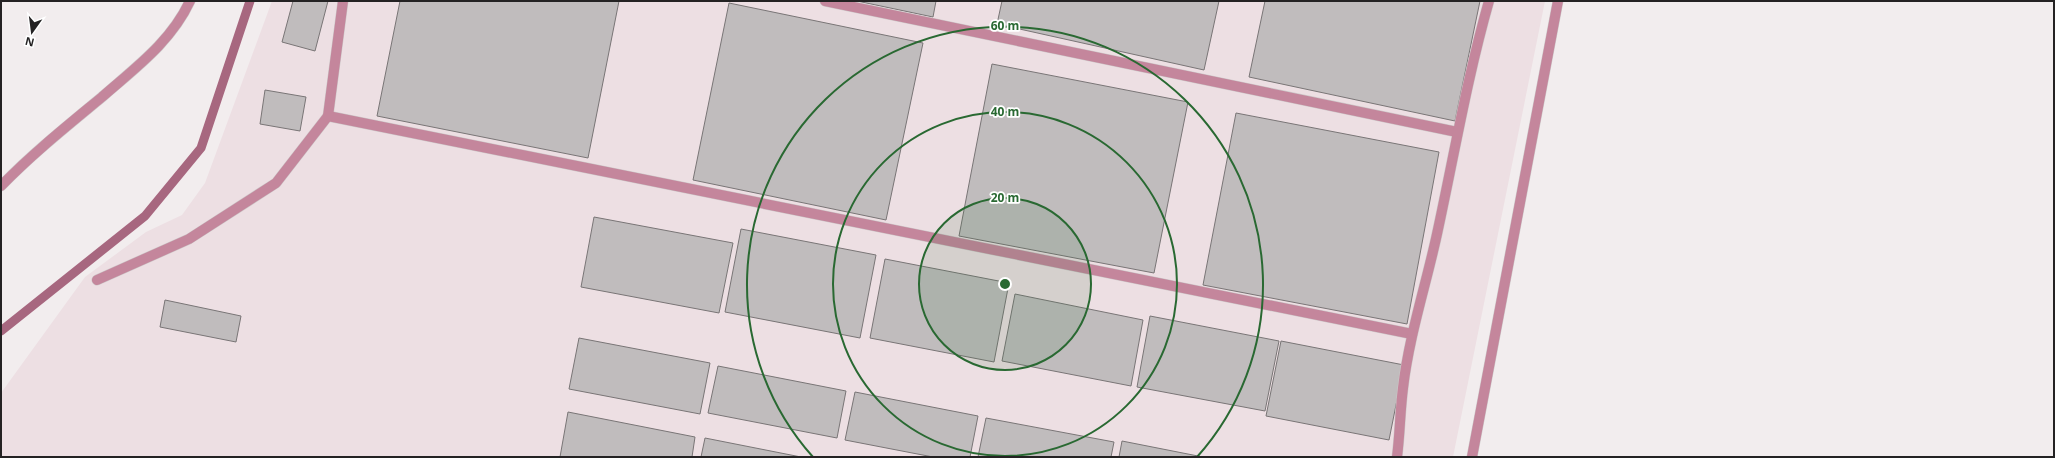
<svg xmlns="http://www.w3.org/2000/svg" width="2055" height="458" viewBox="0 0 2055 458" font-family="'Open Sans',sans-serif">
  <rect width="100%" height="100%" fill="#f2edee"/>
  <path fill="#eddfe3" d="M272,1H1545L1453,457H1V393L85,277L146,232L182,215L205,183Z"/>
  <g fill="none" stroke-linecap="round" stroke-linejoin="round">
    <path stroke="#a7677f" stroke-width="9" d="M1,331L145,216L201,148L250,1"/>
  </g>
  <g fill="#c0bcbd" stroke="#797576">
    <path d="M293,1H328L315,51L282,42Z"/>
    <path d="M400,1H619L588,158L377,116Z"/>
    <path d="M857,1H936L933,17Z"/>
    <path d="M1002,1H1219L1204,70L997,24Z"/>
    <path d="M1265,1H1480L1455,121L1249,77Z"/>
    <path d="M729,3L923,43L886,220L693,180Z"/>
    <path d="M992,64L1188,102L1154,273L959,236Z"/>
    <path d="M265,90L306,97L300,131L260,124Z"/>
    <path d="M1236,113L1439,152L1407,324L1203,285Z"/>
    <path d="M594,217L733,243L719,313L581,287Z"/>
    <path d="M741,229L876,255L860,338L725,312Z"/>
    <path d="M885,259L1009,283L994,362L870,338Z"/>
    <path d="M1015,294L1143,320L1131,386L1002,361Z"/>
    <path d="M165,300L241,316L236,342L160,327Z"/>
    <path d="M1150,316L1279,341L1265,411L1137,387Z"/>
    <path d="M579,338L710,363L700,414L569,389Z"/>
    <path d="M1281,341L1404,365L1389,440L1266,416Z"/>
    <path d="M718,366L846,391L837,438L708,413Z"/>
    <path d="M855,392L978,416L970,457H933L845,440Z"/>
    <path d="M568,412L695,437L692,457H560Z"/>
    <path d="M986,418L1114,442L1111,457H978Z"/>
    <path d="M705,438L801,457H701Z"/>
    <path d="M1122,441L1203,457H1119Z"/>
  </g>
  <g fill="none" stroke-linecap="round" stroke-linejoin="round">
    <defs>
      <g id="minor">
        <path d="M825,1L1457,132"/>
        <path d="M328,116L1412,334"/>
        <path d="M1,186C32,154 67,126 102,97C135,68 171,42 190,1"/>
        <path d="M97,280L189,239L276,183L328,116L343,1"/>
        <path d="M1397,457C1400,434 1400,411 1403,388C1409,336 1426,285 1437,234C1454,156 1467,78 1489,1"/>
        <path d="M1472,457L1558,1"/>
      </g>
    </defs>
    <use href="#minor" stroke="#cdc8c9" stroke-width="11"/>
    <use href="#minor" stroke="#c4869c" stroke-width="10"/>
  </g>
  <circle cx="1005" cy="284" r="86" fill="#296932" fill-opacity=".12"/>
  <g fill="none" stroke="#296932" stroke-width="2">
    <circle cx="1005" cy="284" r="86"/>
    <circle cx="1005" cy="284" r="172"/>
    <path d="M813 457A258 258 0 1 1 1197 457"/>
  </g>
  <circle cx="1005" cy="284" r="6" fill="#296932" stroke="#fff" stroke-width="2"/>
  <g font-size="12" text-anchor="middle" font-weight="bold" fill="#296932" stroke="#fff" stroke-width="3.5" stroke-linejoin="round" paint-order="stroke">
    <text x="1005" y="30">60 m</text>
    <text x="1005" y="116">40 m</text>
    <text x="1005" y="202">20 m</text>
  </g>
  <rect width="2055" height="458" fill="none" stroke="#242223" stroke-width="4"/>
  <g transform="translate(32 32) rotate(194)" stroke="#ffffff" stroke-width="3" paint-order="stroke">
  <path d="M0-3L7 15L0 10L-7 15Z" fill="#242223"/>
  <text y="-6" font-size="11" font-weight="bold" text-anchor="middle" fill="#242223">N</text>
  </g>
</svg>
